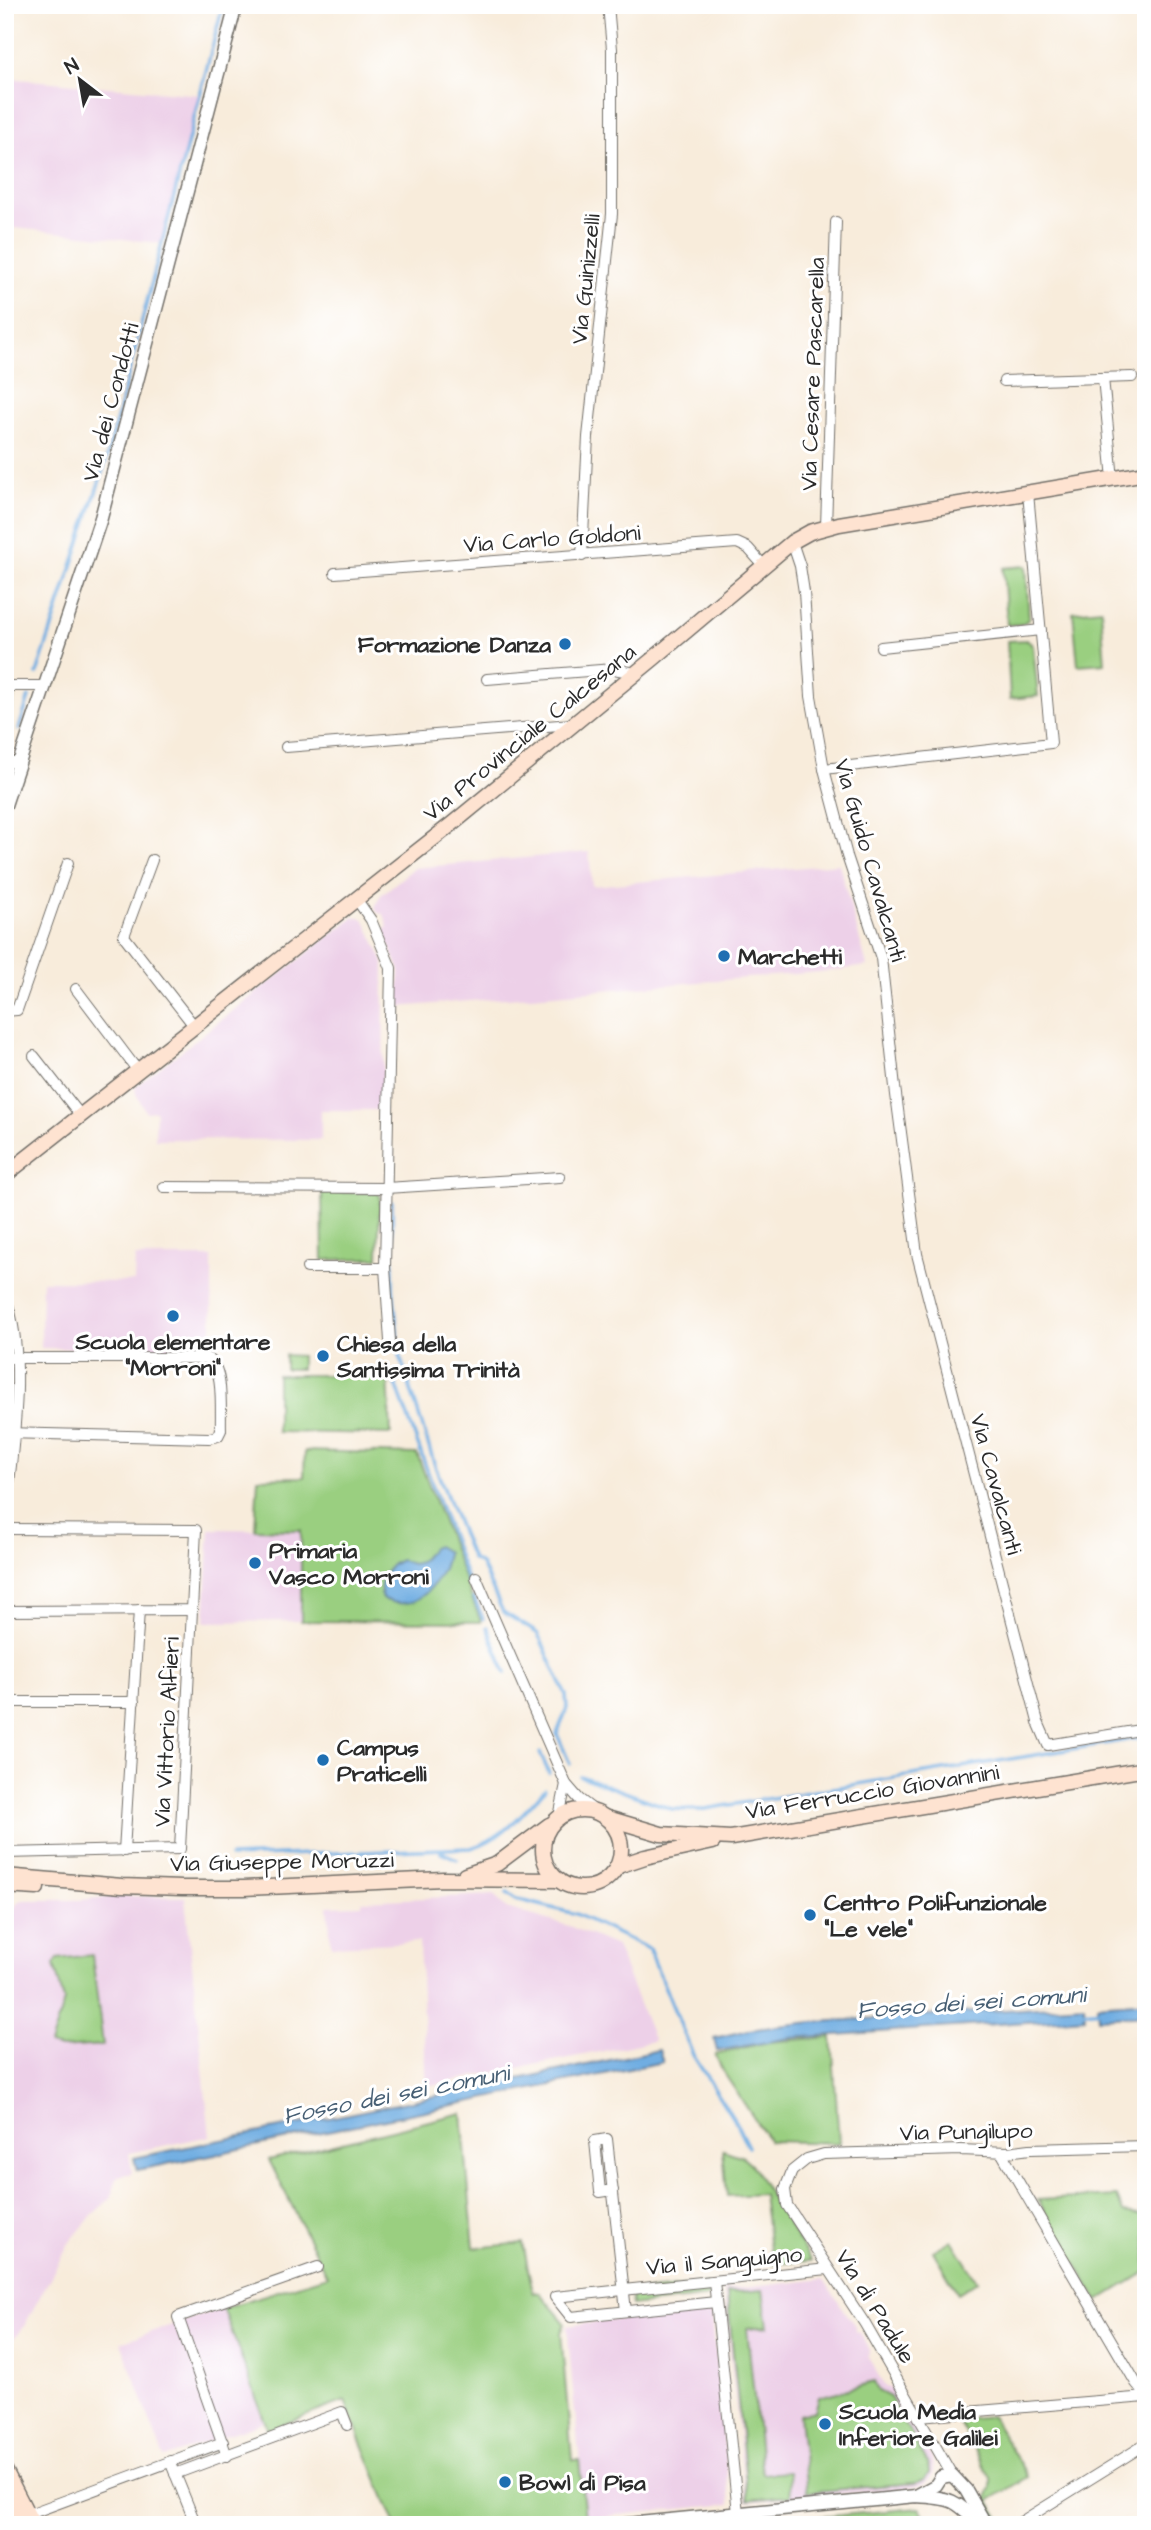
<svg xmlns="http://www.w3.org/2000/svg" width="1151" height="2530" viewBox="0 0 1151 2530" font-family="'Architects Daughter',sans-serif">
  <rect width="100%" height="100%" fill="#fff"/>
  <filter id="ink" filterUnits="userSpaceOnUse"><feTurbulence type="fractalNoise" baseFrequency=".0143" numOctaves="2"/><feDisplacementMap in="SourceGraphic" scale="14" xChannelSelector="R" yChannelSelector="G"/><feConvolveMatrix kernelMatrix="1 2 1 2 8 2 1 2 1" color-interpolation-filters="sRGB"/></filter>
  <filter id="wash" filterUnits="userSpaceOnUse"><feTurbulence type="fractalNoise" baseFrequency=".00686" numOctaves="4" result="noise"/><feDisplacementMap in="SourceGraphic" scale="28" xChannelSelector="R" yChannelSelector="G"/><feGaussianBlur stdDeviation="1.57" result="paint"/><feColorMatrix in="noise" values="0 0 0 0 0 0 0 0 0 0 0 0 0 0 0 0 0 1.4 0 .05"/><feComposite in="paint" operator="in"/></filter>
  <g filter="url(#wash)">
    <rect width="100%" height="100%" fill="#f8ecdb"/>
    <g fill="#edd0e8">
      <path d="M5,78L201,95L161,243L5,227Z"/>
      <path d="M589,852L592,886L839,864L867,966L831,971L398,1007L400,971L383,930L388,927L384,914L378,913L375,908L380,896L414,868Z"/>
      <path d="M354,917H360L365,921L384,962L383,1110H321V1140L155,1139L156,1111L146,1112L136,1094L135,1087Z"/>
      <path d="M135,1257H212V1351L41,1348L42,1281L134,1282Z"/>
      <path d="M210,1529L301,1530V1621L205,1622Z"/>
      <path d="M494,1895L506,1908L569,1926L616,1946L654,2041L427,2086L419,1942L331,1946L328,1906L362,1905V1901Z"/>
      <path d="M116,1896L185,1897L210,2136L129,2153L132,2173L118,2176L110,2199L94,2213L69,2243L24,2326L5,2349V1907L13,1910L19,1901L24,1900H82Z"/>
      <path d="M823,2279L855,2326V2332L859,2331L870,2350L868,2357L885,2387L893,2389L932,2459L933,2474L926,2483L915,2487L746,2502L724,2290Z"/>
      <path d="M223,2308L265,2421L164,2458L121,2342Z"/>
      <path d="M711,2308L730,2504L585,2518L567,2326Z"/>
    </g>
    <g fill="#9acf80" stroke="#627d56" stroke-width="2">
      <path d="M1026,566L1029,619L1022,624L1007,625L1003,568Z"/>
      <path d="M1101,609L1105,663L1078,665L1073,612Z"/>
      <path d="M1028,640L1033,646L1038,696L1010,699L1007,641Z"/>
      <path d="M5,693H15L5,730Z"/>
      <path d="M322,1192L377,1193L380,1195L378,1258L323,1260Z"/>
      <path d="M285,1355L301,1356V1369H285Z"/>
      <path d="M277,1375H388L391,1434L277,1432Z"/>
      <path d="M305,1451L417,1454L481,1622L301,1621V1530L255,1529L258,1478L304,1477Z"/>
      <path d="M92,1955L103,2045L60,2048L50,2045L64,2001L54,1965L58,1959Z"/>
      <path d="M832,2037L839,2143L769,2141L724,2073L715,2055L768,2042Z"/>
      <path d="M462,2113L474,2248L523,2243L533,2293L539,2292L565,2323L561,2333L572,2460H579L585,2518L552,2525H396L345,2401L268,2430L223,2308L327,2276L269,2160Z"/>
      <path d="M723,2150L743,2157L751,2164L811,2261L772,2264L763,2194L727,2196Z"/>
      <path d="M1117,2196L1123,2213L1146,2216V2272L1098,2301L1038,2200Z"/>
      <path d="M952,2240L977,2281L958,2293L933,2251Z"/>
      <path d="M706,2284L708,2297L632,2306L631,2292Z"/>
      <path d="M763,2290L768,2326L747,2328L762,2474L789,2472L791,2496L748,2500L727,2293Z"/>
      <path d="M874,2382L878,2391L890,2397L928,2464L929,2473L924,2480L915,2483L807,2492L799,2415L815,2411L819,2397Z"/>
      <path d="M991,2416L1028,2477L989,2501L1003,2523L1000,2525L993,2524L983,2506L991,2489V2478L958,2421L961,2419Z"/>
      <path d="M920,2508L930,2525H769L808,2518Z"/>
    </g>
    <g fill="#70ade2" stroke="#4e6c86" stroke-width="2">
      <path d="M437,1546L447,1552C446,1572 426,1601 406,1603C397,1604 391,1602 383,1599C376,1585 386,1565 401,1560L412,1564L420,1562L432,1548Z"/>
      <path d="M1146,2001V2015L1098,2018L1097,2005Z"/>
      <path d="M1084,2005L1085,2018L790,2038L717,2051L714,2038L749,2030L802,2023Z"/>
      <path d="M659,2050L663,2062L137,2170L134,2158Z"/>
    </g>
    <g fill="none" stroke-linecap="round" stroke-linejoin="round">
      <g stroke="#70ade2" stroke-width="3.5">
        <path d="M37,674L106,461L223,5"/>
        <path d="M19,729L29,697"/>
        <path d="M392,1202L393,1287L399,1352L435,1466L472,1559L481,1564L503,1612L537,1633L541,1640L566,1695L567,1708L557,1734L570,1764"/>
        <path d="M393,1376L469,1585"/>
        <path d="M474,1598L483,1619"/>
        <path d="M487,1627L506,1673"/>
        <path d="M540,1753L549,1773"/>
        <path d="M580,1776L672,1809L699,1810L1146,1737"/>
        <path d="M441,1852L457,1859"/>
        <path d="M230,1857L471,1848C503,1839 523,1813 545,1789"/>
        <path d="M507,1893L516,1899L576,1914L649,1949L693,2055L737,2125L748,2147"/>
        <path d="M1081,2012L1102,2010"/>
      </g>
    </g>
  </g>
  <g filter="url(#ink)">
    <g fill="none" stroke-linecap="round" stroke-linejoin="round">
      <defs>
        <g id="minor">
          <path d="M1103,378L1113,479"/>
          <path d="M1004,381L1132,377"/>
          <path d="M826,527L836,222"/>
          <path d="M792,542L800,566L804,592L811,696L824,769L847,856L881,958L895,1087L917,1254L1038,1722L1048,1745L1146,1729"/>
          <path d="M582,556L588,437L612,214V49L608,5"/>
          <path d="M335,573L737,543L748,548L763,565"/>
          <path d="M881,647L1041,630"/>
          <path d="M487,679L613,669L636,673"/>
          <path d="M5,686H45"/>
          <path d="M286,747L572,724"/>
          <path d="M5,762H20"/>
          <path d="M824,769L1051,743L1028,493"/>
          <path d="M152,860L124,936L195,1027"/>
          <path d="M357,900L371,920L391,968L385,1268L390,1341"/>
          <path d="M76,989L138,1071"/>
          <path d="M5,1011L17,1010L68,863"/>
          <path d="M34,1056L81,1116"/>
          <path d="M164,1187L386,1188L560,1177"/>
          <path d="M307,1268H385"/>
          <path d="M5,1296C29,1359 11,1454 5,1521"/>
          <path d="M5,1358H207C225,1366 220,1412 221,1430L218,1436L209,1438L5,1433"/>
          <path d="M5,1529L196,1530L192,1610L5,1611"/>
          <path d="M476,1577L566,1784L579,1799L596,1812"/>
          <path d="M5,1702H134"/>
          <path d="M559,1817L566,1784"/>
          <path d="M124,1851L139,1610"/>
          <path d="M5,1853L180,1849L192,1610"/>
          <path d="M1001,2152L1136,2383L1146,2395"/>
          <path d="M613,2190L600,2192L595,2141L607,2139L626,2311"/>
          <path d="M714,2281L738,2513"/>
          <path d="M716,2302L571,2317L555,2297L828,2269"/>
          <path d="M919,2416L1146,2397"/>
          <path d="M227,2456L178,2317L318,2267"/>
          <path d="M170,2461L196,2525"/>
          <path d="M175,2474L342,2412L347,2425"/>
          <path d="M952,2475L865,2324L787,2205L785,2189L792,2171L807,2159L824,2154L961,2150L1007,2152L1030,2149L1146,2146"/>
          <path d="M29,2514L223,2442"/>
          <path d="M1016,2525L1146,2444"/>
        </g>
        <g id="tertiary">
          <path d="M5,805L101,518L236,5"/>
          <path d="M916,2496L936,2485L941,2477L952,2475L966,2490L986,2525"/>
          <path d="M618,2525L916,2496C952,2498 955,2499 980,2525"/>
        </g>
        <g id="secondary">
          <path d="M5,1175L452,824L653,659L792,542L810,532L839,524L1146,473"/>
          <circle cx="582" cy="1849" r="39"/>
          <path d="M607,1818L661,1834L731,1838L1146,1769"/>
          <path d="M618,1866L645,1857L713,1842"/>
          <path d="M465,1875L497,1864L549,1825"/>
          <path d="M5,1876L122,1886L182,1888H244L443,1879L559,1880"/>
          <path d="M5,1886L37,1888"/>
          <path d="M5,2470L33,2525"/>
          <path d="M5,2497L19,2525"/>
        </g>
      </defs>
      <use href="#minor" stroke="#736f69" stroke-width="12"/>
      <use href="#tertiary" stroke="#736f69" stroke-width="15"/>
      <use href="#secondary" stroke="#736f69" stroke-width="17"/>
      <use href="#minor" stroke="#fff" stroke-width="10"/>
      <use href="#tertiary" stroke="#fff" stroke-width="12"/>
      <use href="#secondary" stroke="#fee3d1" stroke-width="14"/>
    </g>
  </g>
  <g fill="#1f6fb2" stroke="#fff" stroke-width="2.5">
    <circle cx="565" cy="644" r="7"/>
    <circle cx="724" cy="956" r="7"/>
    <circle cx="173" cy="1316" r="7"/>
    <circle cx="323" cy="1356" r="7"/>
    <circle cx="255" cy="1563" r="7"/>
    <circle cx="323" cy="1760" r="7"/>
    <circle cx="810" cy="1915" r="7"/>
    <circle cx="825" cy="2424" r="7"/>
    <circle cx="505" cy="2482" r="7"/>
  </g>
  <g text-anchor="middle" stroke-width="6" stroke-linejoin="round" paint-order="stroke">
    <g font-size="23" fill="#2b2b2b" stroke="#fff">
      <text transform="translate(585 279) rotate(-84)" y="8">Via Guinizzelli</text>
      <text transform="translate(812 374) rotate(-88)" y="8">Via Cesare Pascarella</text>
      <text transform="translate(110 402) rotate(-75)" y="8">Via dei Condotti</text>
      <text transform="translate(552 538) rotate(-4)" y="8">Via Carlo Goldoni</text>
      <text transform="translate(529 732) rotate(-39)" y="8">Via Provinciale Calcesana</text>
      <text transform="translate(871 860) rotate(74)" y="8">Via Guido Cavalcanti</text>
      <text transform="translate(997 1484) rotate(75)" y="8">Via Cavalcanti</text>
      <text transform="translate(166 1732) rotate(-87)" y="8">Via Vittorio Alfieri</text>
      <text transform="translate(872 1791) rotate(-9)" y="8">Via Ferruccio Giovannini</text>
      <text transform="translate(282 1861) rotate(-1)" y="8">Via Giuseppe Moruzzi</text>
      <text transform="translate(966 2131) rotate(-1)" y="8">Via Pungilupo</text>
      <text transform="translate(724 2260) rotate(-5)" y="8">Via il Sanguigno</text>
      <text transform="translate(876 2306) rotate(58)" y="8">Via di Padule</text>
    </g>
    <g font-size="23" font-weight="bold" fill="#2b2b2b" stroke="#fff" text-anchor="start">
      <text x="551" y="652" text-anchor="end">Formazione Danza</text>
      <text x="738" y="964">Marchetti</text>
      <text x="173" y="1349" text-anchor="middle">Scuola elementare<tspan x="173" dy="26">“Morroni”</tspan></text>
      <text x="337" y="1351">Chiesa della<tspan x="337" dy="26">Santissima Trinità</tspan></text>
      <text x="269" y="1558">Primaria<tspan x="269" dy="26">Vasco Morroni</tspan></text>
      <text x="337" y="1755">Campus<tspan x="337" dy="26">Praticelli</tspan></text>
      <text x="824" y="1910">Centro Polifunzionale<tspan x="824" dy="26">"Le vele"</tspan></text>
      <text x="839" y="2419">Scuola Media<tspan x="839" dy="26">Inferiore Galilei</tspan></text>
      <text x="519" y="2490">Bowl di Pisa</text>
    </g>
    <g font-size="24" font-style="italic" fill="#475f74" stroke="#fff">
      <text transform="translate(971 2002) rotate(-4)" y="8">Fosso dei sei comuni</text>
      <text transform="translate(396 2094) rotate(-11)" y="8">Fosso dei sei comuni</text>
    </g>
  </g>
  <rect width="1151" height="2530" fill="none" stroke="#fff" stroke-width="28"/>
  <g transform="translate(80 80) rotate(329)" stroke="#ffffff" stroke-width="5" paint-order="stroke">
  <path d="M0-5L12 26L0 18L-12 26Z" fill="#2b2b2b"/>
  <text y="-10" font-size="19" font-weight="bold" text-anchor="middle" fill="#2b2b2b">N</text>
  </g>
</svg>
